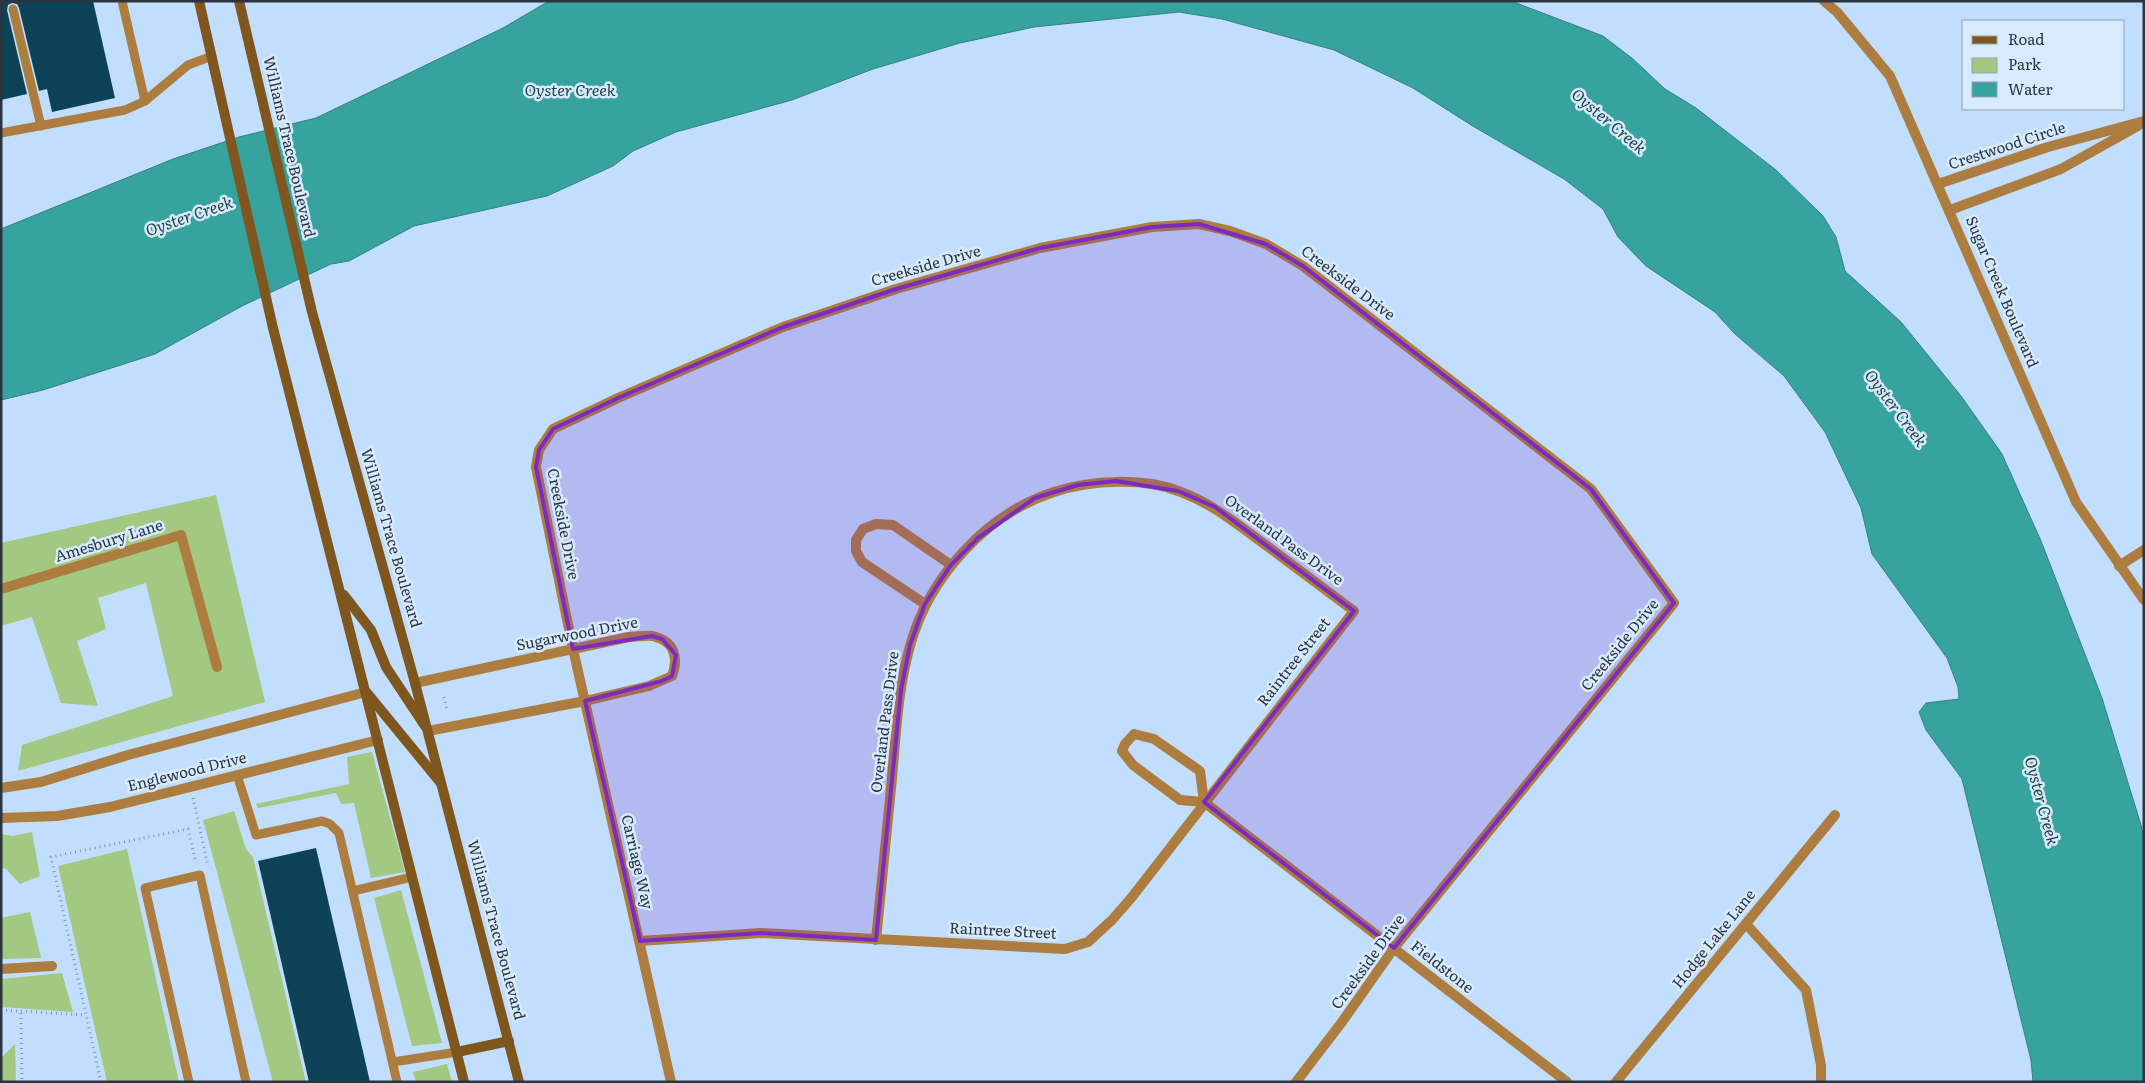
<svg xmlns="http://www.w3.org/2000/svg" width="2145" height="1083" viewBox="0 0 2145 1083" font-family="Literata,serif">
  <rect width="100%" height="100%" fill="#c1defe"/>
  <g fill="#a3c882">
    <path d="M216,495L265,702L18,771L22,745L173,696L146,583L98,598L106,629L77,641L98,706L61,703L32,617L1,626V543Z"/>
    <path d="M372,752L405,872L371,878L354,803L341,804L336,793L258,808L256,804L349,784L347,757Z"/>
    <path d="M234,811L246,849L253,857L306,1082H273L203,820Z"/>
    <path d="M32,832L40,876L20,884L6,869L1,868V834L13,836Z"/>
    <path d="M127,849L179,1082H107L58,866Z"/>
    <path d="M401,890L442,1043L412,1046L374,898Z"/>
    <path d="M30,912L41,958L1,959V918Z"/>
    <path d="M62,973L73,1012L1,1007V979Z"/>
    <path d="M15,1044L16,1082H1V1058Z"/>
    <path d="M447,1064L452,1082H416L413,1072Z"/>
  </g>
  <path fill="#37a39e" stroke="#338282" d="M549,1H1511L1603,36L1633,59L1665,89L1696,108L1776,170L1823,216L1836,237L1845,271L1901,322L1961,396L2002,454L2041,541L2102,698L2141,825L2144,840V1082H2033L2031,1060L1962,779L1926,730L1919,712L1926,703L1959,699L1958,687L1947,658L1872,554L1861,508L1825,432L1784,376L1735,334L1715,312L1646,266L1618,237L1603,209L1564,179L1471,125L1413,88L1334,50L1222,19L1179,12L1034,27L960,43L873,69L792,100L676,132L633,151L613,166L547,196L414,226L349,261L331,264L242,306L155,354L43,390L1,400V229L173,159L239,137L316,118L503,28Z"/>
  <g fill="#0e4257">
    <path d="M1,1H93L115,98L52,112L47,89L39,91L19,8L17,4L12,3L8,5L7,10L27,94L1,100Z"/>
    <path d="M316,848L370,1082H309L258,861Z"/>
  </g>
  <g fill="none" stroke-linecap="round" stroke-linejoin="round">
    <g stroke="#8096ad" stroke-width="3" stroke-dasharray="1 4" stroke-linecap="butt">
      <path d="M444,697L447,710"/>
      <path d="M193,798L208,866"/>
      <path d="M1,1010L86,1015"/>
      <path d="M21,1013L22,1082"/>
      <path d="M101,1082L51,857L188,829L196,863"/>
    </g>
    <g stroke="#ad7d3f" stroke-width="9">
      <path d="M122,1L145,101"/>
      <path d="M13,9L41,126"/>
      <path d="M1,133L125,110L145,101L188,65L212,56"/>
      <path d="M237,775L256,835L322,821L330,824L339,833L397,1082"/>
      <path d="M353,891L412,877"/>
      <path d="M393,1062L457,1052"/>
      <path d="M189,1082L145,888L200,875L246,1082"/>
    </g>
    <g stroke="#ad7d3f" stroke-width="10">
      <path d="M1824,1L1837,12L1890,76L2076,502L2144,600"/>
      <path d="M1938,184L2048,147L2144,121"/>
      <path d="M1950,210L2061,169L2138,126"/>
      <path d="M2119,566L2144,550"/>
      <path d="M1,589L181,535L217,667"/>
      <path d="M925,604L862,562L856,551V540L863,529L876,524L893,525L951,565"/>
      <path d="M415,683L629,637C637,637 646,635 653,636C674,641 679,657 672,676L649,686L585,701L428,731"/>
      <path d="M1,788L41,782L128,755L366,692"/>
      <path d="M1204,802L1200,771L1154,739L1134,734L1125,744L1122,751L1133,765L1180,800L1204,802L1567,1082"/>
      <path d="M1,818L57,816L110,807L378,740"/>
      <path d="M1746,924L1806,990L1821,1065V1082"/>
      <path d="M640,941L761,933L1065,949L1088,942L1112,920L1132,897L1354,611C1325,589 1296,568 1267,546C1238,525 1215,505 1181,492C1144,477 1091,480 1054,492C986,514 929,577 910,646C898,688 896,734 892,778C887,832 881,886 876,940"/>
      <path d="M1,969L52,966"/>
      <path d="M671,1082L573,649L536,467L539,450L553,429L618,398L783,327L896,289L1040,248L1152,227L1199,224L1230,231L1266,244L1303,266L1591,489L1674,603L1394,948L1342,1022L1296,1082"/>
      <path d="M1616,1082L1835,815"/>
    </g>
    <g stroke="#7f561d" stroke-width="10">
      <path d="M199,1L273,328L464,1082"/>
      <path d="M239,1L312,312L415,683L519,1082"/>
      <path d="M344,595L371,630L386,667L425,726"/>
      <path d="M367,693L440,782"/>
      <path d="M457,1052L509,1041"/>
    </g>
  </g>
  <path fill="#7b2cbf" fill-opacity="0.2" stroke="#7b2cbf" stroke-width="4" stroke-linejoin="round" d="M1199,224L1266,244L1303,266L1591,489L1674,603L1394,948L1204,802L1354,611L1215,507L1178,491L1116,481L1078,485L1035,498L978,538L951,565L925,604L910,645L901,690L876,940L761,933L640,941L585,701L662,681L672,676L676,655L662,639L652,636L573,649L536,467L539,450L553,429L618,398L783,327L896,289L1040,248L1152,227Z"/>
  <g text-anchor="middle" stroke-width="5" stroke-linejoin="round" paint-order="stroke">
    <g font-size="15" fill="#2a3541" stroke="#d8eafd">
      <text transform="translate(2007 146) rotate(-18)" y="5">Crestwood Circle</text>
      <text transform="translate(289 147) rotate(77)" y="5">Williams Trace Boulevard</text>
      <text transform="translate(926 266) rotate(-16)" y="5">Creekside Drive</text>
      <text transform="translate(1348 283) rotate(37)" y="5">Creekside Drive</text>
      <text transform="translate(2002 292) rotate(67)" y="5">Sugar Creek Boulevard</text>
      <text transform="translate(563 524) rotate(79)" y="5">Creekside Drive</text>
      <text transform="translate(391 538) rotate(74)" y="5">Williams Trace Boulevard</text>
      <text transform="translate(1284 540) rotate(36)" y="5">Overland Pass Drive</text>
      <text transform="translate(109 541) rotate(-17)" y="5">Amesbury Lane</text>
      <text transform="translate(577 634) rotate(-11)" y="5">Sugarwood Drive</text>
      <text transform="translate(1620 645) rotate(-51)" y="5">Creekside Drive</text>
      <text transform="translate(1294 662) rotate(-52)" y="5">Raintree Street</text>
      <text transform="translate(885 722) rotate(-83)" y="5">Overland Pass Drive</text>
      <text transform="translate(187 772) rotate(-14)" y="5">Englewood Drive</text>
      <text transform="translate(637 862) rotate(77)" y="5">Carriage Way</text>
      <text transform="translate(496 930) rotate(75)" y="5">Williams Trace Boulevard</text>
      <text transform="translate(1003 931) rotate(3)" y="5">Raintree Street</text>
      <text transform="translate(1714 939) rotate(-51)" y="5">Hodge Lake Lane</text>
      <text transform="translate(1368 962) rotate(-54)" y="5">Creekside Drive</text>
      <text transform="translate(1442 967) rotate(38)" y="5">Fieldstone</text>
    </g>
    <g font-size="16" font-style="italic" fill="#244442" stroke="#d8eafd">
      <text x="570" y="96">Oyster Creek</text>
      <text transform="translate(1609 121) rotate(40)" y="6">Oyster Creek</text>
      <text transform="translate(189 216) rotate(-19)" y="6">Oyster Creek</text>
      <text transform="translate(1896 408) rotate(53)" y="6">Oyster Creek</text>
      <text transform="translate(2042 801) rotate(75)" y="6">Oyster Creek</text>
    </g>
  </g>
  <rect width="2145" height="1083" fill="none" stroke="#2a3541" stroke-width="5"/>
  <rect x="1962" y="20" width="162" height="90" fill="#d8eafd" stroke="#92a2b2"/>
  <rect x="1972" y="36" width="25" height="8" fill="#7f561d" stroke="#92a2b2"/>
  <text x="2008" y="45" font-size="15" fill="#2a3541">Road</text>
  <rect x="1972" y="58" width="25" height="15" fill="#a3c882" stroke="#92a2b2"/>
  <text x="2008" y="70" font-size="15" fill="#2a3541">Park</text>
  <rect x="1972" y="82" width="25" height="15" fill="#37a39e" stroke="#92a2b2"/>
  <text x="2008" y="95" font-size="15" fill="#2a3541">Water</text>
</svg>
